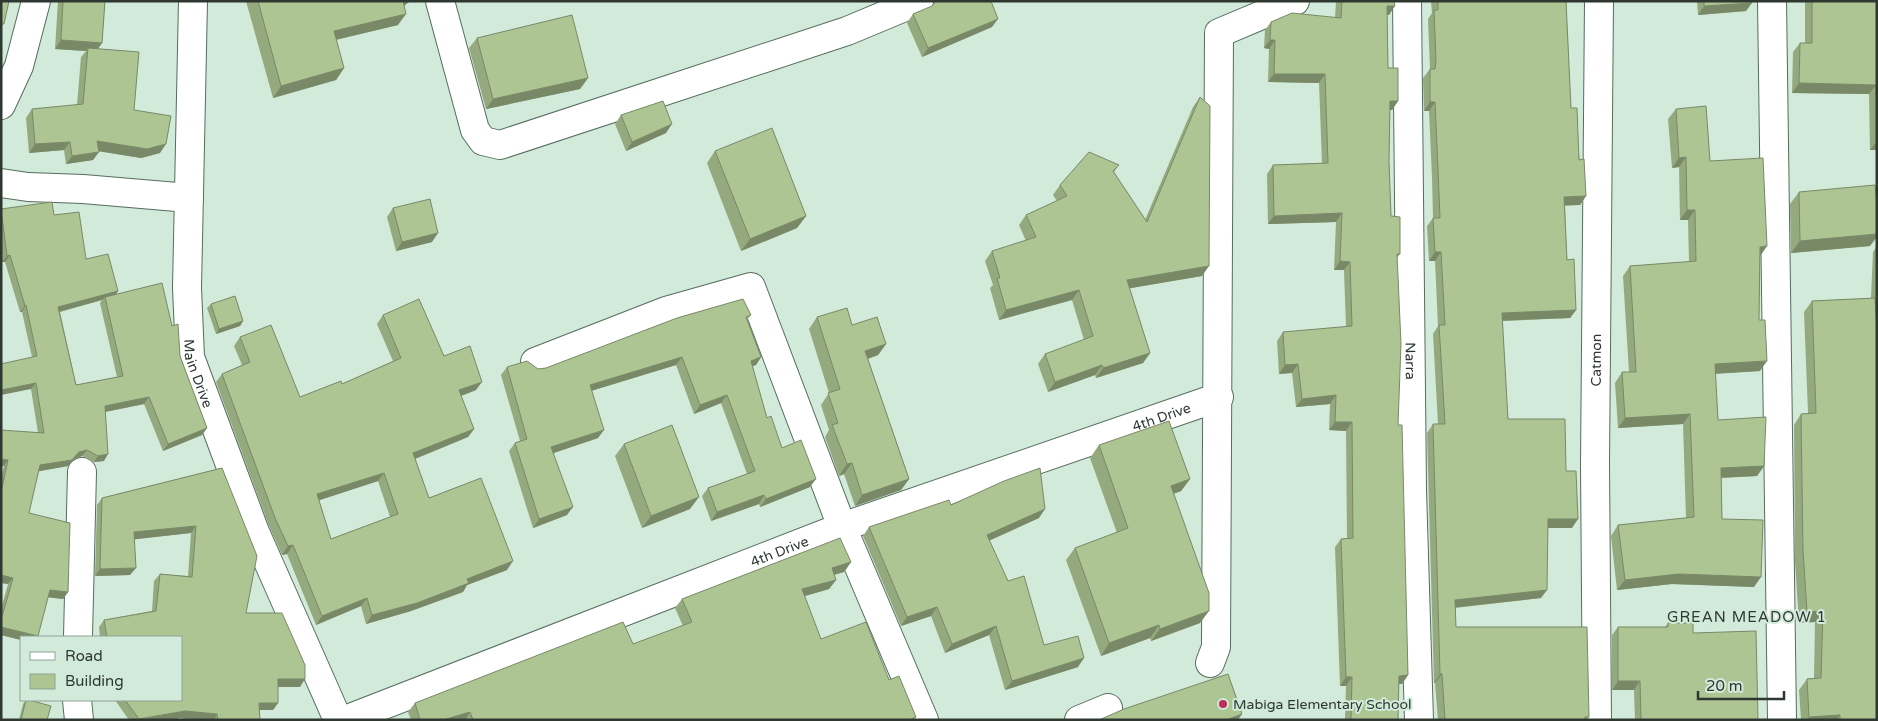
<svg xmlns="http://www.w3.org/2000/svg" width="1878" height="721" viewBox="0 0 1878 721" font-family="'Varela Round',sans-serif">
  <rect width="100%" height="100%" fill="#d1eada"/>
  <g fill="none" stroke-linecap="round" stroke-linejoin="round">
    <defs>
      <g id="street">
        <path id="s1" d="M193,1L187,288L190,357L255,532L338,720"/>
        <path d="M440,1L475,130L483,141L500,145L847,31L919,1"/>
        <path id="s2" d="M1407,1L1412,490L1419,720"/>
        <path d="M1772,1L1782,720"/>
        <path d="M1,105L19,66L36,1"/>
        <path d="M1,183L28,187L83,189L189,198"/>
        <path d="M535,362L666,311L751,287L842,527L924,720"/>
        <path d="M78,637L82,472"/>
        <path d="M1210,663L1216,647L1219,33L1295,1"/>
        <path d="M77,700L79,720"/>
        <path id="s3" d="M345,720L842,527L1219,397"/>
        <path d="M1079,720L1108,708"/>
        <path id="s4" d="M1597,720L1595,464L1599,1"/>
      </g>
    </defs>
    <use href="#street" stroke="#566c5f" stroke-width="30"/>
    <use href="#street" stroke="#fff" stroke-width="28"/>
  </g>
  <g fill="#95a97e" fill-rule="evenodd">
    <path d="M58,1H105L102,43L98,49L160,153L141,158L99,151L93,160L66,164L64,150L29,153L26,118L32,109L77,105L81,57L86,51L55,49Z"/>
    <path d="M246,1H410L404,6L398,25L336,40L344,68L336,80L273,98Z"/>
    <path d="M1336,1H1394L1389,15H1387L1388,68L1398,101L1392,110H1390L1389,161L1391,216L1400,254L1397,258L1398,425L1408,675L1402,684H1399L1398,720H1345L1346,686H1340L1335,547L1341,539L1347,538L1346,431L1329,430L1330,404L1296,407L1292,373L1279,374L1277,341L1283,332L1346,327L1344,270H1334L1336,222L1268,224L1267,174L1273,165L1322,163L1319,83L1268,82L1269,49L1264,48L1265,30L1271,22L1335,18Z"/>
    <path d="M1431,1H1566L1571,108L1586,196L1580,205H1565L1567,260L1576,310L1570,318L1502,321L1508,419L1566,471L1572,528H1548L1541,598L1455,608L1456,627L1589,717L1587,720H1438L1435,683H1434L1427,433L1433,424H1438L1433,334L1438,326L1435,261H1429L1427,226L1433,218L1432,177L1429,111H1424L1423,78L1430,69L1428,19L1432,13Z"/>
    <path d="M1697,1H1752L1746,11L1698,15Z"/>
    <path d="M1805,1H1877V150H1870L1869,94L1792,93L1793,52L1800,43H1805Z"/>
    <path d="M913,14L992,27L922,57L907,23Z"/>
    <path d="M477,38L588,78L580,89L486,109L469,48Z"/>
    <path d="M1200,97L1202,276L1129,288L1150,353L1143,363L1096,378L1095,375L1048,392L1038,364L1045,354L1084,340L1072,300L999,320L990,288L993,285L985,261L992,251L1026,241L1019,225L1026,215L1057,201L1053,195L1060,185L1119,165L1114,172L1145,220L1193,107Z"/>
    <path d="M1676,109L1767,246L1760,256L1759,320L1760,371L1715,374L1718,420L1764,466L1757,476L1721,478L1722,519L1754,587L1672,584L1617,590L1611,536L1618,525L1686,518L1683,424L1618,428L1615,383L1622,372H1629L1623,276L1630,266L1689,262L1688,220H1680L1679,167L1672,168L1668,119Z"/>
    <path d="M621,115L666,133L626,151L615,124Z"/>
    <path d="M715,151L806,216L797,228L741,251L707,163Z"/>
    <path d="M1799,192L1870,246L1791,253L1790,204Z"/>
    <path d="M393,208L432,242L396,251L387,217Z"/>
    <path d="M1,209L54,215L86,259L118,291L116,294L172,326L180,356L207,428L202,435L163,451L144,404L105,412L104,461L94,462L82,456L74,459L68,466L38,471L29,513L68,592L63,599L48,597L21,640L1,635V609L8,584L1,583V477L4,466H1V430L38,433L31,389L32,357L22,312H20L5,262H2L1,256ZM102,300L100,303L117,377L76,385L60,312Z"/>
    <path d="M1877,246V307H1876L1877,720H1801L1799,690L1807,679L1814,678L1815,622L1799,623L1795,561L1794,425L1801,414L1808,413L1804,312L1812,301L1871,298L1873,252Z"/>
    <path d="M211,304L243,321L240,326L216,334L207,308Z"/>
    <path d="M383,315L444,356L476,390L461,396L474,429L468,437L415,459L429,498L507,570L467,585L463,592L411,611L366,624L361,606L316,625L287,554L282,555L269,526L216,382L222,374L242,365L234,346L240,337L300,397L342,384L393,361L377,324ZM378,481L390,517L331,539L319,500Z"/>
    <path d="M751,315L747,320L761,357L756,365L752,366L767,418L782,448L810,487L760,507L759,504L711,521L702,496L708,488L747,474L721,403L694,414L676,365L591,391L598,438L553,453L567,515L533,528L509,451L515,443L520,441L501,375L507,367L538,369L546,368Z"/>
    <path d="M817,317L852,325L886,344L878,355L868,359L909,479L901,490L855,506L844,474L839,476L825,437L829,430L821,405L829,393L809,329Z"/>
    <path d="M624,444L690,509L642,528L615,456Z"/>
    <path d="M1099,445L1190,479L1181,491L1173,494L1200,623L1151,641L1150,638L1101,656L1066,560L1075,548L1117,533L1090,458Z"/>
    <path d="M222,468L246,613L300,687H278V703L273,710H259L260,720H194L180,718L173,720H129L115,700H181V637H100L99,627L104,620L152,611L154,581L160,574L188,576L191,533L134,539L130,575L95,576L97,505L102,498Z"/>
    <path d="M951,505L1039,518L989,541L1008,581L1044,645L1078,667L1005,690L989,635L945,653L931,616L901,626L863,536L869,527Z"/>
    <path d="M851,562L844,572L834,575L836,580L829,589L804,596L821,639L889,680L916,717L914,720H411L408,712L415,703L633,644L683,626L675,608L682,599Z"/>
    <path d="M1668,623L1693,633L1758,720H1635L1634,690H1612V635L1618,627H1665Z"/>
    <path d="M26,700L47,720H19L23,704Z"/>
  </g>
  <g fill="#798967">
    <path d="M403,1H410L395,13Z"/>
    <path d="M1752,3L1746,11L1698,15L1704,6Z"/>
    <path d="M1387,6H1395L1389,15H1381Z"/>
    <path d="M406,14L398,25L326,42L334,31Z"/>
    <path d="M998,19L992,27L922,57L928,48Z"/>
    <path d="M61,40L102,43L96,51L88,48L86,51L55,49Z"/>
    <path d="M1270,40H1275L1269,49L1264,48Z"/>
    <path d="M344,68L336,80L273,98L281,86Z"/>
    <path d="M1274,74H1325L1319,83L1268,82Z"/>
    <path d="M588,78L580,89L486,109L493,99Z"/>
    <path d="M1799,83L1876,85L1869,94L1792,93Z"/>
    <path d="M1390,101H1398L1392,110L1384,109Z"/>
    <path d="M1430,102H1435L1429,111H1424Z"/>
    <path d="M672,124L666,133L626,151L632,142Z"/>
    <path d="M97,141L166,144L160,153L141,158L91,150Z"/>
    <path d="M1877,141V150H1870Z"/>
    <path d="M70,142L64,150L29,153L35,144Z"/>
    <path d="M99,152L93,160L66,164L72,156Z"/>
    <path d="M1686,157L1679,167L1672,168L1679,158Z"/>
    <path d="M1586,196L1580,205L1558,206L1564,197Z"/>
    <path d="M1687,210H1695L1688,220H1680Z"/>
    <path d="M1342,213L1336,222L1268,224L1274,216Z"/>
    <path d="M806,216L797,228L741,251L750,239Z"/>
    <path d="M438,233L432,242L396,251L402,242Z"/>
    <path d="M1877,234V237L1870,246L1791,253L1800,241Z"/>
    <path d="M1767,246L1760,256V247Z"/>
    <path d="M1435,252H1441L1435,261H1429Z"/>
    <path d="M10,255L5,262H2L7,256Z"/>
    <path d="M1340,261L1350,262L1344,270H1334Z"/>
    <path d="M1209,266L1202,276L1120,290L1127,280Z"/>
    <path d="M1079,290L1072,300L999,320L1006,310Z"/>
    <path d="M118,291L114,297H105L102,300L54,313L58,307Z"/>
    <path d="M26,305L22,312H20L25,306Z"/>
    <path d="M1576,310L1570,318L1496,321L1502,313Z"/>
    <path d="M243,321L240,326L216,334L219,329Z"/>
    <path d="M886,344L878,355L858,362L865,351Z"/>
    <path d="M1150,353L1143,363L1096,378L1103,368Z"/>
    <path d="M682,357L676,365L584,393L590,385Z"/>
    <path d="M761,357L756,365L745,369L751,361Z"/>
    <path d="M1767,361L1760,371L1708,374L1715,364Z"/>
    <path d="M1298,364L1292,373L1279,374L1285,365Z"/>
    <path d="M1102,365L1095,375L1048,392L1055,382Z"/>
    <path d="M482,382L476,390L453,399L459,390Z"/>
    <path d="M36,383L31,389L1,395V390Z"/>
    <path d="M727,395L721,403L694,414L700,405Z"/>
    <path d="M1336,395L1330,404L1296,407L1302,399Z"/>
    <path d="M149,397L144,404L100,413L105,406Z"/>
    <path d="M1690,414L1683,424L1618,428L1625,418Z"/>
    <path d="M1335,422H1352L1346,431L1329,430Z"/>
    <path d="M207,428L202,435L163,451L168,444Z"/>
    <path d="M474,429L468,437L407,462L413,453Z"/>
    <path d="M604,430L598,438L545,456L551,447Z"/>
    <path d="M87,450L82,456L74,459L68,466L35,472L40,465Z"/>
    <path d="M108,454L104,461L94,462L98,456Z"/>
    <path d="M1,459L8,460L4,466H1Z"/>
    <path d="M852,463L844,474L839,476L847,464Z"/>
    <path d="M1764,466L1757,476L1714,478L1721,468Z"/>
    <path d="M384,473L378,481L311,503L317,494Z"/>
    <path d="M816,479L810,487L760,507L766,499Z"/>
    <path d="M909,479L901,490L855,506L862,495Z"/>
    <path d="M1190,479L1181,491L1162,498L1171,486Z"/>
    <path d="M764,495L759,504L711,521L717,512Z"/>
    <path d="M699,497L690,509L642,528L651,516Z"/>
    <path d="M573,507L567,515L533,528L539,519Z"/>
    <path d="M1045,509L1039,518L981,544L987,535Z"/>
    <path d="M1548,519H1578L1572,528H1542Z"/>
    <path d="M196,526L191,533L129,540L134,532Z"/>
    <path d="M293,545L287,554L282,555L288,546Z"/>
    <path d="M513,561L507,570L467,585L463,592L411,611L366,624L372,615Z"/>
    <path d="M851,562L844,572L826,577L832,568Z"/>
    <path d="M136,568L130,575L95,576L100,569Z"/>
    <path d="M1679,574L1761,577L1754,587L1672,584L1617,590L1625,580Z"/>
    <path d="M1,575L13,578L8,584L1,583Z"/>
    <path d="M836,580L829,589L795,599L802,589Z"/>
    <path d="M50,590L68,592L63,599L45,597Z"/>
    <path d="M1547,590L1541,598L1449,608L1455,600Z"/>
    <path d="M367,598L361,606L316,625L322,616Z"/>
    <path d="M937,607L931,616L901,626L907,617Z"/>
    <path d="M1209,611L1200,623L1151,641L1160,629Z"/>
    <path d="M1823,611L1815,622L1799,623L1807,612Z"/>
    <path d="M1159,625L1150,638L1101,656L1109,643Z"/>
    <path d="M996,626L989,635L945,653L952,644Z"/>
    <path d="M1,627L38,636L37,637H21V640L1,635Z"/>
    <path d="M1084,658L1078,667L1005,690L1012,681Z"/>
    <path d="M1440,674H1442L1435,683H1434Z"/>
    <path d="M1408,675L1402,684H1393L1399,676Z"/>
    <path d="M1346,677H1352L1346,686H1340Z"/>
    <path d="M278,679H305L300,687H273Z"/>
    <path d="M1618,681H1640L1634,690H1612Z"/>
    <path d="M259,703H278L273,710H254Z"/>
    <path d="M185,711L217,714L214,720H194L180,718L173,720H139Z"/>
    <path d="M470,712L465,720H443Z"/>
    <path d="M1242,714L1238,720H1226Z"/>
    <path d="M1840,715L1837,720H1807L1809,717Z"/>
  </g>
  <g fill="#adc493" stroke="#798967" fill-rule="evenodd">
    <path d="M1,1H9L4,24H1Z"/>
    <path d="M63,1H105L102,43L61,40Z"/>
    <path d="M258,1H403L406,14L334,31L344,68L281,86Z"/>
    <path d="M936,1H991L998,19L928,48L913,14L932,6Z"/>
    <path d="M1342,1H1394L1395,6H1387L1388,68H1398V101H1390L1389,161L1391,216L1400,217V254H1397L1401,344L1398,425H1402L1408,675L1399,676L1398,720H1351L1352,677H1346L1341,539L1353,538L1352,422H1335L1336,395L1302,399L1298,364L1285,365L1283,332L1352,326L1350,262L1340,261L1342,213L1274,216L1273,165L1328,163L1325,74H1274L1275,40H1270L1271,22L1292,13L1341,18Z"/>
    <path d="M1438,1H1566L1571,108H1577L1579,160L1584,159L1586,196L1564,197L1567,260L1574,259L1576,310L1502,313L1508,419H1565L1566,471H1576L1578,519H1548L1547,590L1455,600L1456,627H1587L1589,717H1585V720H1445L1442,674H1440L1433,424H1445L1439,325H1445L1441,252H1435L1433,218H1440L1438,169L1435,102H1430V69H1435L1436,60L1434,10H1438Z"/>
    <path d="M1704,1H1752V3L1704,6Z"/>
    <path d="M1812,1H1877V133L1876,85L1799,83L1800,43H1812Z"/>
    <path d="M572,15L588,78L493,99L477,38Z"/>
    <path d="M88,48L139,52L134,110L171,116L166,144L147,149L97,141L99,152L72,156L70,142L35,144L32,109L83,104Z"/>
    <path d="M1200,97L1210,106L1209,266L1127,280L1150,353L1103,368L1102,365L1055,382L1045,354L1093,336L1079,290L1006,310L997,278H1000L992,251L1036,237L1026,215L1067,196L1060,185L1089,152L1119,165L1113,171L1147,222Z"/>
    <path d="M663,101L672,124L632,142L621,115Z"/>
    <path d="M1706,106L1710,161L1763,158L1767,246L1760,247L1759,320H1765L1767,361L1715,364L1718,420L1766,417L1764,466L1721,468L1722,519L1763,520L1761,577L1679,574L1625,580L1618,525L1694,517L1690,414L1625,418L1622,372H1636L1630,266L1696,261L1695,210H1687L1686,157L1679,158L1676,109Z"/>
    <path d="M772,128L806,216L750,239L715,151Z"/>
    <path d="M1875,185L1877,204V234L1800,241L1799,192Z"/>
    <path d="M430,199L438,233L402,242L393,208Z"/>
    <path d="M52,202L54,215L79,212L86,259L108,254L118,291L58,307L76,385L123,376L105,297L162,283L172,326L178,324L180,356L207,428L168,444L149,397L105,406L108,454L98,456L87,450L79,452L72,460L40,465L29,513L70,523L68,592L50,590L38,636L1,627V620L13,578L1,575V492L8,460L1,459V430L44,433L36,383L1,390V364L37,356L26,305L25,306L10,255L7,256L1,209Z"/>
    <path d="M235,296L243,321L219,329L211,304Z"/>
    <path d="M1875,298L1877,335V720H1840V715L1809,717L1807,679L1821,678L1823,611L1807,612L1803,550L1801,414L1816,413L1812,301Z"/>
    <path d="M419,299L444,356L470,346L482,382L459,390L474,429L413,453L429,498L481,478L513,561L467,579L469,583L417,603L372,615L367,598L322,616L293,545L288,546L275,518L222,374L250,362L240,337L271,325L300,397L341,381L342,384L401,358L383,315ZM384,473L398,514L331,539L317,494Z"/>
    <path d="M743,299L751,315L746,317L761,357L751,361L767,418L771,416L782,448L801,440L816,479L766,499L764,495L717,512L708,488L755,471L727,395L700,405L682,357L590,385L604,430L551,447L573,507L539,519L515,443L527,439L507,367L527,361L538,369L546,368L677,318Z"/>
    <path d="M847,308L852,325L877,317L886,344L865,351L909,479L862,495L852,463L847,464L832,425L838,423L828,393L840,389L817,317Z"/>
    <path d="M1169,421L1190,479L1171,486L1209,593V611L1160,629L1159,625L1109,643L1075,548L1128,528L1099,445Z"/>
    <path d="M672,425L699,497L651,516L624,444Z"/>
    <path d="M222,468L257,556L246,613H282L305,665V679H278V703H259L260,720H218L217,714L185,711L139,719L125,700H181V637H107L104,620L156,611L160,574L192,577L196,526L134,532L136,568L100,569L102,498Z"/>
    <path d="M1040,468L1045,509L987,535L1008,581L1024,576L1044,645L1078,636L1084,658L1012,681L996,626L952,644L937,607L907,617L869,527L949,500L951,505L1004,481Z"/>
    <path d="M840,538L851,562L832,568L836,580L802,589L821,639L866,622L889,680L899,676L916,717L909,720H473L470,712L443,720H420L415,703L623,622L633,644L692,622L682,599Z"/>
    <path d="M1668,623H1693V633L1756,631L1758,720H1641L1640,681H1618V627H1668Z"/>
    <path d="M1228,674L1242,714L1226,720H1099L1124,709Z"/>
    <path d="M26,700H29L51,706L47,720H21Z"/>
  </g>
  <circle fill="#be2e55" stroke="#d1eada" stroke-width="2" cx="1223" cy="704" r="5"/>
  <g text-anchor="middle" stroke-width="4" stroke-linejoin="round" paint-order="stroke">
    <g font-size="14" fill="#2e3831" stroke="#d1eada">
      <text dy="5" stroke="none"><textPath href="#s4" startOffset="360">Catmon</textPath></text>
      <text dy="5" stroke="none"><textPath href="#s2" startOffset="360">Narra</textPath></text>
      <text dy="5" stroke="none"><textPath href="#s1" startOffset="374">Main Drive</textPath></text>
      <text dy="5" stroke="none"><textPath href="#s3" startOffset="871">4th Drive</textPath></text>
      <text dy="5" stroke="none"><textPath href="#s3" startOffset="466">4th Drive</textPath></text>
    </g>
    <g font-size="14" fill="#2e3831" stroke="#d1eada" text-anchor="start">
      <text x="1233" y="709">Mabiga Elementary School</text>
    </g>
    <g font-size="15" letter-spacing="1" fill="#2e3831" stroke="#d1eada">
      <text x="1747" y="622">GREAN MEADOW 1</text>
    </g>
  </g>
  <rect width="1878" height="721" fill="none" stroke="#2e3831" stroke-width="5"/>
  <rect x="20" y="636" width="162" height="65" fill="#d1eada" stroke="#90a396"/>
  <rect x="30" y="652" width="25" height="8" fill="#ffffff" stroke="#90a396"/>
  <text x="65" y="661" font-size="15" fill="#2e3831">Road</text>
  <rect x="30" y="674" width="25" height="15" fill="#adc493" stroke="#90a396"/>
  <text x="65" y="686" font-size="15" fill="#2e3831">Building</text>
  <path d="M1698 691v8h86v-8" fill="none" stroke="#2e3831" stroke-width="2.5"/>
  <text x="1706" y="691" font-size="15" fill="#2e3831" stroke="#d1eada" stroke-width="4" paint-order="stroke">20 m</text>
</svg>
